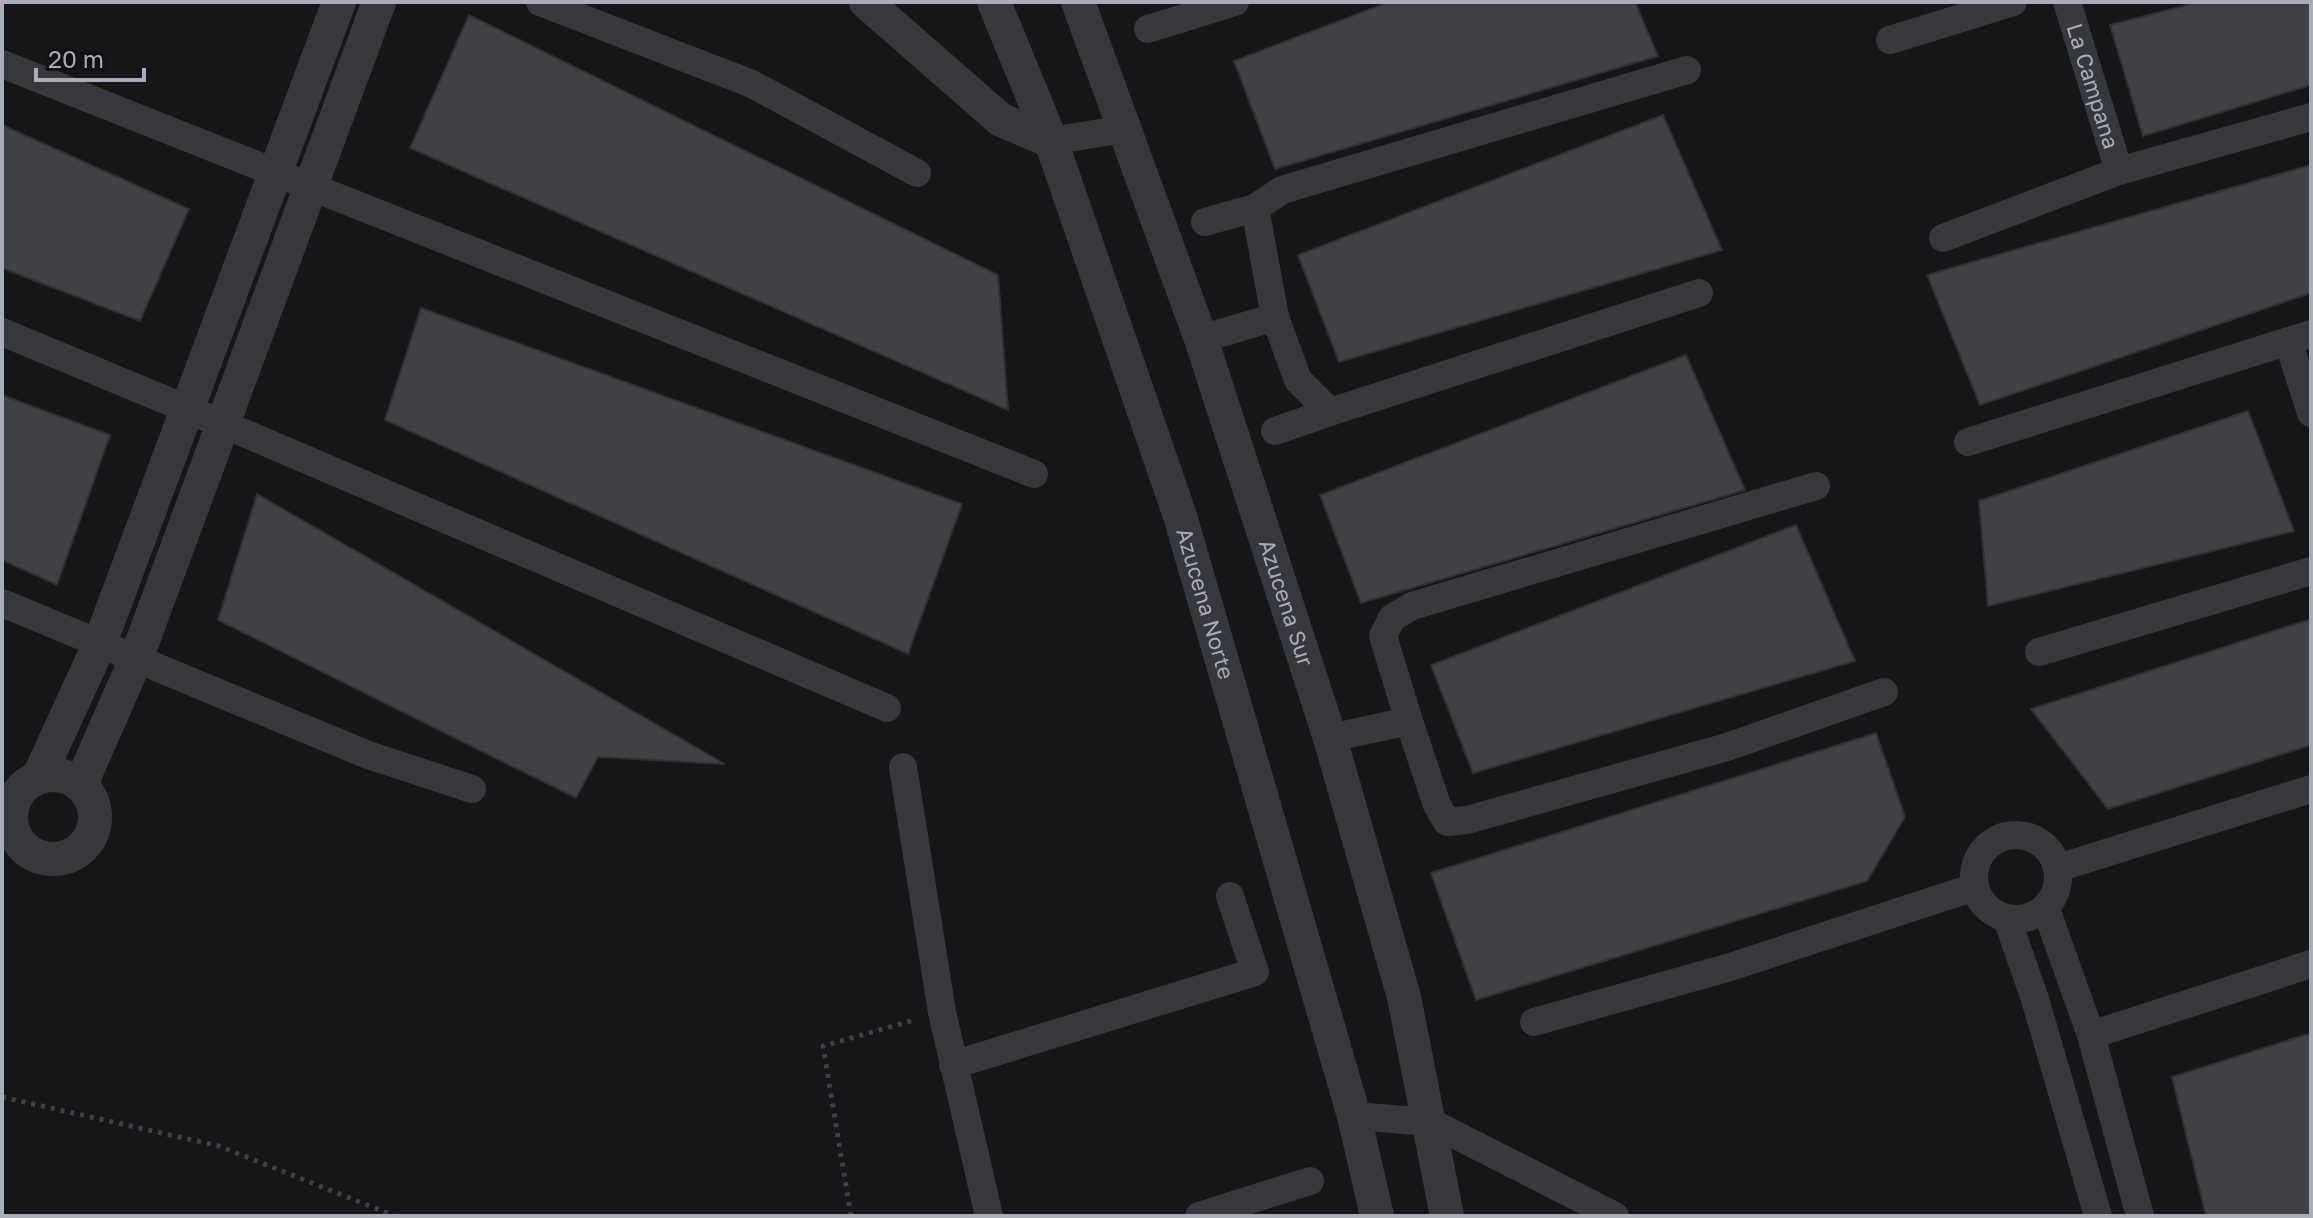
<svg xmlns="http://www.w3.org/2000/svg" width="2313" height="1218" viewBox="0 0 2313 1218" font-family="'Golos Text',sans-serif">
  <rect width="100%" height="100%" fill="#161618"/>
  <g fill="#404145" stroke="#303034" stroke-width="2">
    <path d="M1389,2H1635L1658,56L1275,169L1234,61Z"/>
    <path d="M2199,2H2311V85L2143,136L2110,25Z"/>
    <path d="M469,15L998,275L1008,410L410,148Z"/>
    <path d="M1663,115L1722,250L1339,362L1298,255Z"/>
    <path d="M2,125L189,209L140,321L2,268Z"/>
    <path d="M2311,165V293L1980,405L1927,275Z"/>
    <path d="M421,308L962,504L908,654L385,420Z"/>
    <path d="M1686,355L1745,490L1361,603L1320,495Z"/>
    <path d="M2,395L110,435L57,585L2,560Z"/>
    <path d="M2248,411L2294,531L1988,606L1979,501Z"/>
    <path d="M257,494L725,764L598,757L576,798L218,620Z"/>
    <path d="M1796,525L1855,661L1473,773L1431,665Z"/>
    <path d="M2311,619V745L2108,809L2031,709Z"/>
    <path d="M1876,733L1905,817L1867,881L1476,1000L1431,873Z"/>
    <path d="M2311,1033V1216H2206L2172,1077Z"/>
  </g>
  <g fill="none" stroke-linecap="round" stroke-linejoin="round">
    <g stroke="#3d3f44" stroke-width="5" stroke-dasharray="4 6" stroke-linecap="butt">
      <path d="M2,1097L219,1146L395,1216"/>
      <path d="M851,1216L823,1046L914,1020"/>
    </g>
    <g stroke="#37383d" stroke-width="28">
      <path d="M540,2L752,84L917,173"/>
      <path id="s1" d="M2067,2L2119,171"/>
      <path d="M1148,29L1235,2"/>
      <path d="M1890,40L2013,2"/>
      <path d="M2,64L1034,474"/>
      <path d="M1687,70L1282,190L1255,208L1275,317L1298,380L1330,412L1699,293"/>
      <path d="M1051,141L1124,129"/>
      <path d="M1205,222L1255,208"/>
      <path d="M1943,238L2119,171L2311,117"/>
      <path d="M2,332L223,424L887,708"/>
      <path d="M1201,339L1275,317"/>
      <path d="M2288,341L2311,413"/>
      <path d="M1275,431L1330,412"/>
      <path d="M1968,442L2311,334"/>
      <path d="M2,603L368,755L472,789"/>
      <path d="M2039,652L2311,571"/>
      <path d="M1409,721L1437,805L1447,822L1467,820L1727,747L1884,692"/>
      <path d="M1330,738L1409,721L1383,636L1392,618L1412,606L1816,486"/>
      <path d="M903,767L942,1012L989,1216"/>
      <circle cx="2016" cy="877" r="42"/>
      <path d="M2058,868L2311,789"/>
      <path d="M2046,909L2091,1035L2140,1216"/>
      <path d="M2007,919L2035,999L2098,1216"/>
      <path d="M1534,1022L1727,968L1975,887"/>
      <path d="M2091,1035L2311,964"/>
      <path d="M953,1065L1255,972L1230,896"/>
      <path d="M1354,1116L1430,1122L1615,1216"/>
      <path d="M1199,1216L1310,1181"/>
    </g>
    <g stroke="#37383d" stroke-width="34">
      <path d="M866,2L1001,120L1051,141"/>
      <path id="s2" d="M994,2L1051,141L1180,516L1354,1116L1377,1216"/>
      <path id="s3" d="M1078,2L1201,339L1330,738L1404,997L1447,1216"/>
      <circle cx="53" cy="817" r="42"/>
      <path d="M39,776L100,643L339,2"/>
      <path d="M81,784L136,659L379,2"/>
    </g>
  </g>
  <g text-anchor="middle" stroke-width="6" stroke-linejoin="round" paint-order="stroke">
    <g font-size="22" fill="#a8adb8" stroke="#111113">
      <text dy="8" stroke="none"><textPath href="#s1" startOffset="88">La Campana</textPath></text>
      <text dy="8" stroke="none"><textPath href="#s3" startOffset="636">Azucena Sur</textPath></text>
      <text dy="8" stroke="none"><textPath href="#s2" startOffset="638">Azucena Norte</textPath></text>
    </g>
  </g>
  <rect width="2313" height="1218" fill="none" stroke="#a8adb8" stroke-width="8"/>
  <path d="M36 68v12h108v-12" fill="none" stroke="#a8adb8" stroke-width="4"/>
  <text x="48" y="68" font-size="24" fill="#a8adb8" stroke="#111113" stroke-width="6" paint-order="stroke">20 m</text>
</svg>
